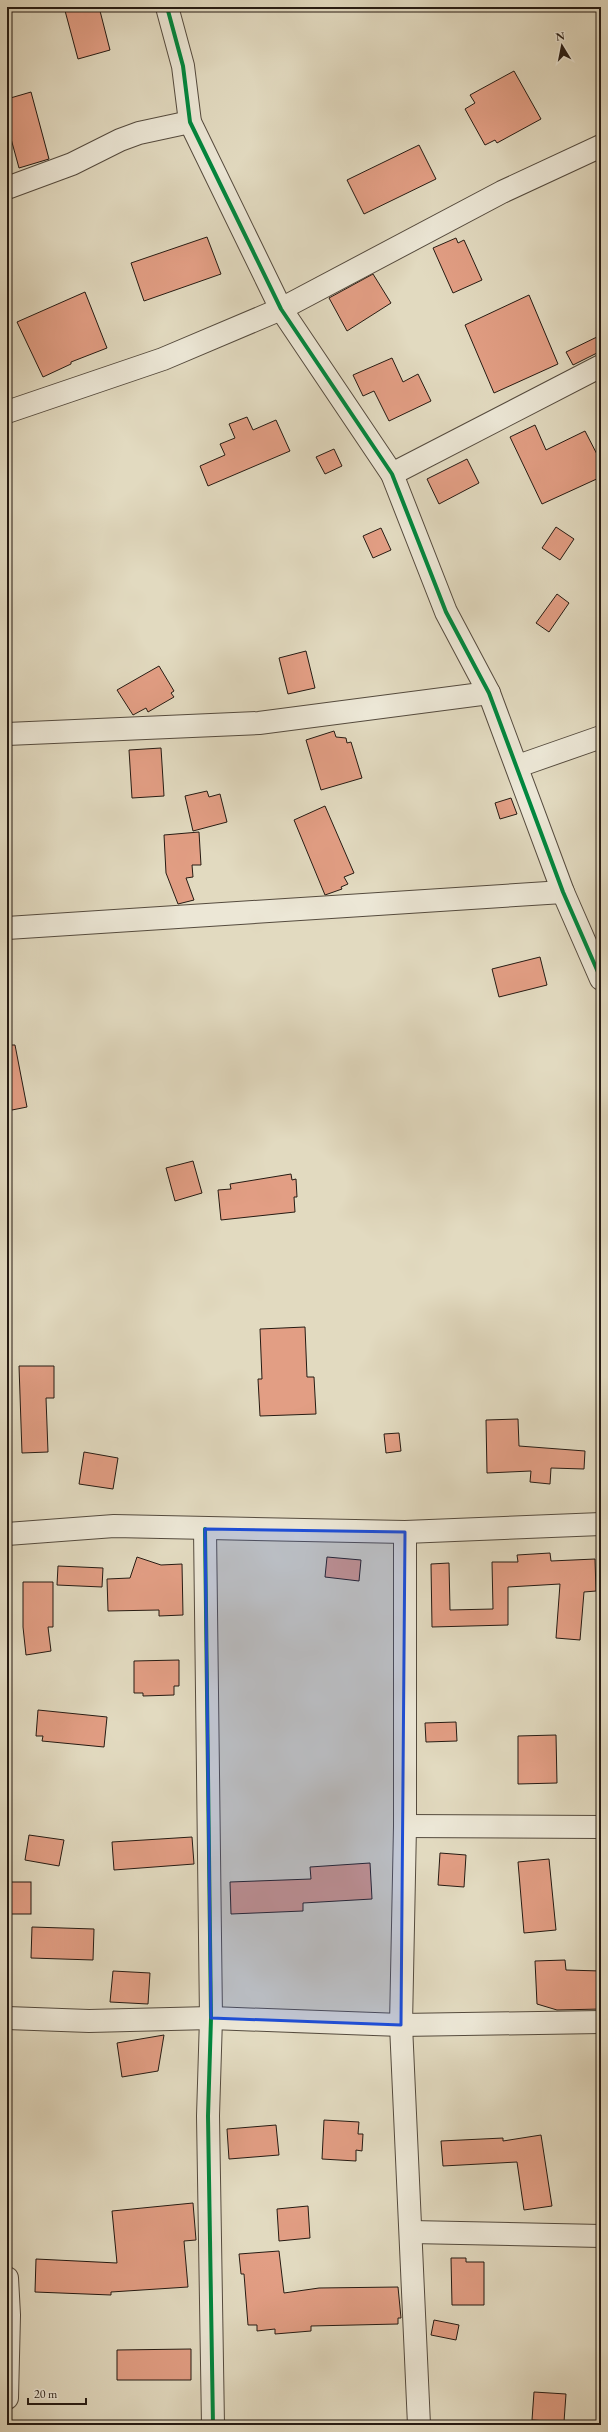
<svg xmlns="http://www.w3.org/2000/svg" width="608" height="2432" viewBox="0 0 608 2432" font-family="'EB Garamond',serif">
  <rect width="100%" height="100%" fill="#e2dac0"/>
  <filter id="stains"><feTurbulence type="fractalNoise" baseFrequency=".005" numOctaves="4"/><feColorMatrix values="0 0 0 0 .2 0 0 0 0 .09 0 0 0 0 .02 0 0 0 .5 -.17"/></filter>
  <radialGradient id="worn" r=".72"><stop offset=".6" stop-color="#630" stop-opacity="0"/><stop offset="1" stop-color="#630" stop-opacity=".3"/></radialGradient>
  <g fill="#e29e84" stroke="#261b13">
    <path d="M64,7H99L110,50L78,59Z"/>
    <path d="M514,71L541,119L497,143L495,140L485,145L465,109L475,103L470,95Z"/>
    <path d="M31,92L49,159L19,168L7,124V99Z"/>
    <path d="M419,145L436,179L364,214L347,180Z"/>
    <path d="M207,237L221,274L144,301L131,263Z"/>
    <path d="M456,238L458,243L464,240L482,280L453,293L433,248Z"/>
    <path d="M373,274L391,303L347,331L329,298Z"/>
    <path d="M85,292L107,348L71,362V364L43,377L17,322Z"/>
    <path d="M529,295L558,364L494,393L465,325Z"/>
    <path d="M601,335V351L573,365L566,352Z"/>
    <path d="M392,358L403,382L418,374L431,401L389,421L374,391L363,396L353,375Z"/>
    <path d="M247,417L253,430L276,420L290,451L208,486L200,466L225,455L220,444L235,438L229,424Z"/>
    <path d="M535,425L546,450L585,431L601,462V477L542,504L510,437Z"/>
    <path d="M334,449L342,466L325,474L316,457Z"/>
    <path d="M467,459L479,483L439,504L427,479Z"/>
    <path d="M556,527L574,539L560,560L542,548Z"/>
    <path d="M381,528L391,550L373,558L363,536Z"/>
    <path d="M557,594L569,603L549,632L536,623Z"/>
    <path d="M306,651L315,688L288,694L279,658Z"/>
    <path d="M159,666L174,691L171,693L174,697L148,712L146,708L133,715L117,690Z"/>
    <path d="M334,731L336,737L346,738L347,743L351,742L362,778L321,790L306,740Z"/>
    <path d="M161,748L164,796L132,798L129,750Z"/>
    <path d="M207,791L209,797L220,794L227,822L193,831L185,796Z"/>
    <path d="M511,798L517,814L500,819L495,803Z"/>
    <path d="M325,806L354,873L344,877L348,884L341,887L342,889L325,895L294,820Z"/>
    <path d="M199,832L201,865H192L193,877L186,878L194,900L178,904L166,873L164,835Z"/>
    <path d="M540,957L547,985L499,997L492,969Z"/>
    <path d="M7,1045H15L27,1107L7,1111Z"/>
    <path d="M193,1161L202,1193L175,1201L166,1168Z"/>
    <path d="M291,1174L292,1180L296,1179L297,1197H294L295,1212L221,1220L218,1190L231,1189L230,1184Z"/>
    <path d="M305,1327L307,1377H314L316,1414L260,1416L258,1379H262L260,1329Z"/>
    <path d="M19,1366H54V1398H46L48,1452L22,1453Z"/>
    <path d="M518,1419L519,1446L585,1451L584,1469L551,1468L550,1484L530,1482L531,1471L487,1473L486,1420Z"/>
    <path d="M399,1433L401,1451L386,1453L384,1434Z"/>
    <path d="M84,1452L118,1458L113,1489L79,1484Z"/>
    <path d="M550,1553L551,1561L595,1559L596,1591L584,1592L580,1640L556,1638L560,1584L508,1587V1625L432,1627L431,1564L449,1563L450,1610L493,1609L492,1562H518L517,1555Z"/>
    <path d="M137,1557L161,1565L182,1564L183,1615L159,1616V1610L108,1611L107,1579L130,1578Z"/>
    <path d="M327,1557L361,1560L359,1581L325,1577Z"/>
    <path d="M58,1566L103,1568L102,1587L57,1585Z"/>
    <path d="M23,1582H53V1627H48L51,1651L26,1655L23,1627Z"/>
    <path d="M179,1660V1686H174V1695L143,1696V1693H134V1661Z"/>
    <path d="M38,1710L107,1717L104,1747L42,1741L43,1736H36Z"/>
    <path d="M456,1722L457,1741L426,1742L425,1723Z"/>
    <path d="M556,1735L557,1783L518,1784V1736Z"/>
    <path d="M29,1835L64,1840L59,1866L25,1860Z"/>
    <path d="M192,1837L194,1864L114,1870L112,1842Z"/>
    <path d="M440,1853L466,1855L464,1887L438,1885Z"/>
    <path d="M549,1859L556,1930L524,1933L518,1862Z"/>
    <path d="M370,1863L372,1899L303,1903V1911L231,1914L230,1882L311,1879L310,1867Z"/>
    <rect x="8" y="1882" width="23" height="32"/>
    <path d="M32,1927L94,1929L93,1960L31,1958Z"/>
    <path d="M565,1960L566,1970L601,1971V2009L557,2010L537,2004L535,1961Z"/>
    <path d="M113,1971L150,1973L148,2004L110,2002Z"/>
    <path d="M164,2035L158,2071L122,2077L117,2043Z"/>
    <path d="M324,2120L359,2122L358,2134H363L362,2151L356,2150V2161L322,2159Z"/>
    <path d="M276,2125L279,2155L229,2159L227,2129Z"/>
    <path d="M541,2135L552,2206L524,2210L517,2162L443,2166L441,2141L503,2138V2141Z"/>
    <path d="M193,2203L196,2240L184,2241L188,2287L111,2292V2295L35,2292L36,2259L117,2263L112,2211Z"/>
    <path d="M308,2206L310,2238L279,2241L277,2209Z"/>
    <path d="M279,2251L284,2293L319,2288L398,2287L401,2318H398V2324L311,2326V2331L275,2334V2329L257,2331V2325H248L244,2274H241L239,2254Z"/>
    <path d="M451,2258H466V2262H484V2305H452Z"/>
    <path d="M434,2320L459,2325L456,2340L431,2335Z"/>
    <path d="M191,2349V2380H117V2350Z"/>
    <path d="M534,2392L566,2394L564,2422L532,2420Z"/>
  </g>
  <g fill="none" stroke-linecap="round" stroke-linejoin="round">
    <defs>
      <g id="minor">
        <path d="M167,7L183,66L190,122L281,309L392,474L446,612L489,693L563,892L601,979"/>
        <path d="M7,188L72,164L120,140L139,133L190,122"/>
        <path d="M7,412L163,359L281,309L502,192L601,146"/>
        <path d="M392,474L601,366"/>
        <path d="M7,734L259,723L489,693"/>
        <path d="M518,766L601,737"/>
        <path d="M7,928L563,892"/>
        <path d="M205,1529L211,2018L208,2116L213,2425"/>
        <path d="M405,1532V1826L401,2025L419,2425"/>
        <path d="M7,1534L114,1526L405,1532L601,1524"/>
        <path d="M405,1826L601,1827"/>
        <path d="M7,2018L89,2021L211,2018L401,2025L601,2022"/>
        <path d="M411,2232L601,2236"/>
        <path d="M7,2278L9,2315L7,2398"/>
      </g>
    </defs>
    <use href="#minor" stroke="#554b3e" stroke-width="24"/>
    <use href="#minor" stroke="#ece7d6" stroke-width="22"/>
    <defs>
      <g id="cycleway">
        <path d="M167,7L183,66L190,122L281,309L392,474L446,612L489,693L563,892L601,979"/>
        <path d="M205,1529L211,2018L208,2116L213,2425"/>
      </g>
    </defs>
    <use href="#cycleway" stroke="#ece7d6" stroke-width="6"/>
    <use href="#cycleway" stroke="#00873e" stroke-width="4"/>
  </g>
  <path fill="#1d4ed8" fill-opacity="0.2" stroke="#1d4ed8" stroke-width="3" stroke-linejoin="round" d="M205,1529L405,1532L401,2025L211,2018Z"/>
  <rect width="608" height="2432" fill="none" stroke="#e2dac0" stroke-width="24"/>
  <rect x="8" y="8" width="592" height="2416" fill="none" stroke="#261b13" stroke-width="2"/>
  <rect x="12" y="12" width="584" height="2408" fill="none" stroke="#261b13"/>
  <g transform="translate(562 46) rotate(350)" stroke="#ece7d6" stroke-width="3" paint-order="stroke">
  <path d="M0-3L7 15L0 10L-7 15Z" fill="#261b13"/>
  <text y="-6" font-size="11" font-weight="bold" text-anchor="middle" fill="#261b13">N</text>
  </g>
  <path d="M28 2398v6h58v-6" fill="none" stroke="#261b13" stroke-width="2"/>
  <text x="34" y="2398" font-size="12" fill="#261b13" stroke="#ece7d6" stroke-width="3" paint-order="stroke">20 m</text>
  <rect width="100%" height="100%" filter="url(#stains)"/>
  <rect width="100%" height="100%" fill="url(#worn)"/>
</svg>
